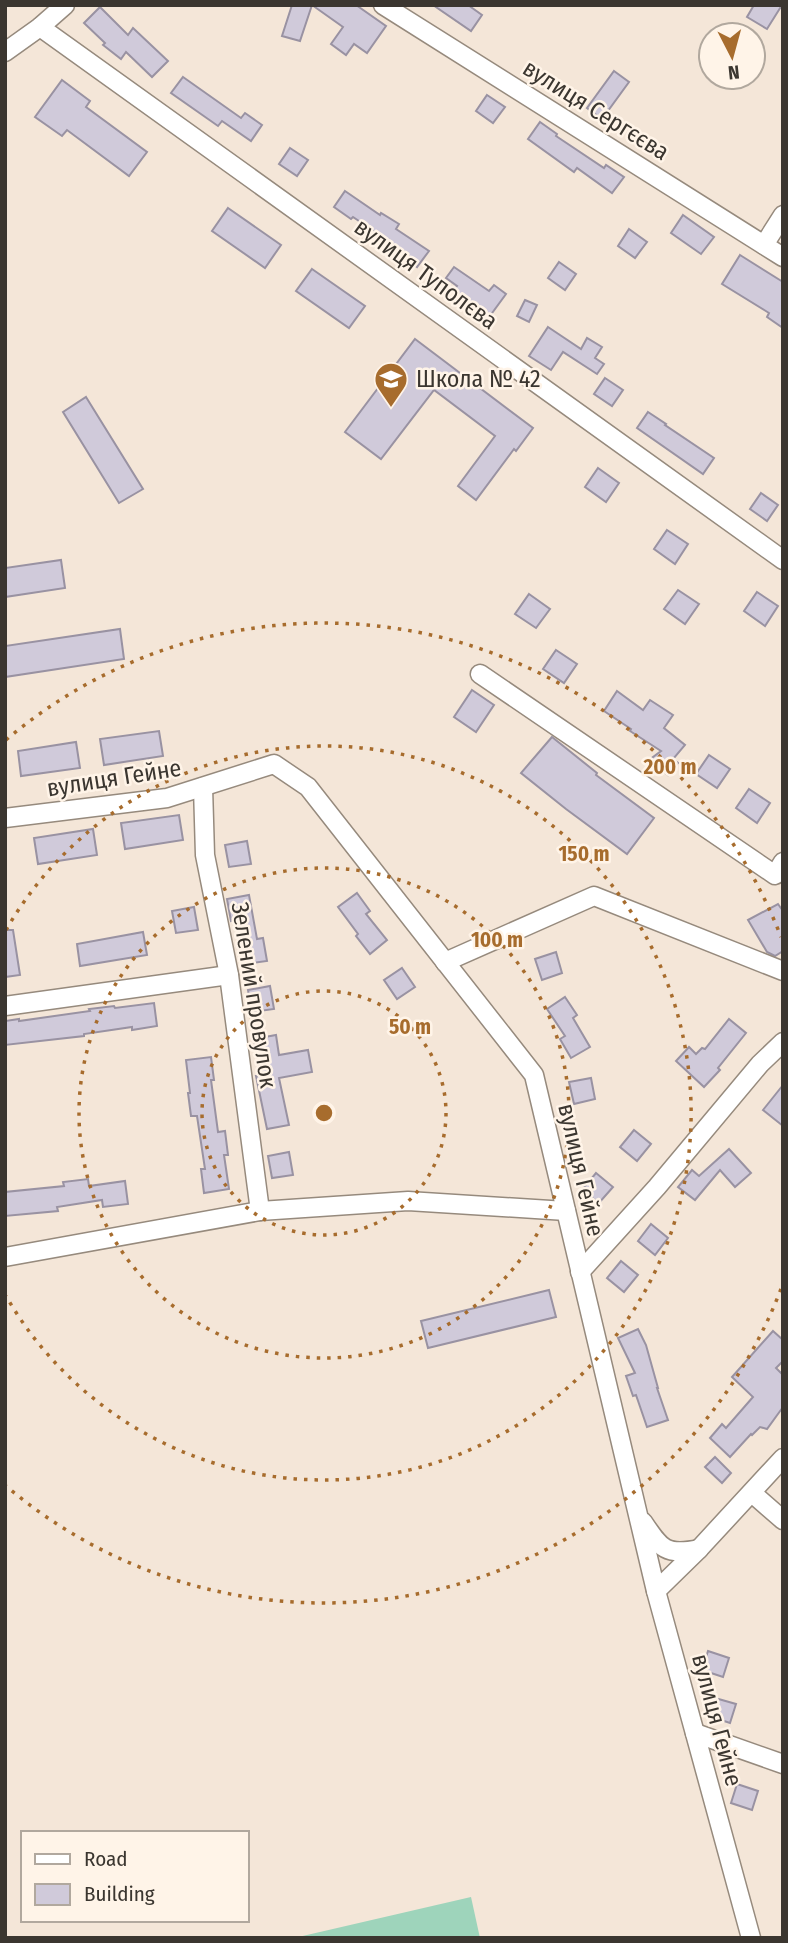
<svg xmlns="http://www.w3.org/2000/svg" width="788" height="1943" viewBox="0 0 788 1943" font-family="'Fira Sans Condensed',sans-serif">
  <rect width="100%" height="100%" fill="#f4e6d8"/>
  <path fill="#9ed4bb" d="M471,1897L480,1938H294Z"/>
  <g fill="#d0cada" stroke="#9992a2" stroke-width="2">
    <path d="M292,5H356L386,26L367,53L354,44L346,55L331,44L343,27L312,5L300,41L282,36Z"/>
    <path d="M433,5H468L482,15L471,31Z"/>
    <path d="M754,5H782L767,29L747,17Z"/>
    <path d="M100,7L128,35L133,28L168,61L152,77L126,52L121,59L103,45L105,43L84,23Z"/>
    <path d="M614,71L629,82L602,119L587,108Z"/>
    <path d="M183,77L241,118L245,113L262,125L251,141L222,121L218,126L171,93Z"/>
    <path d="M62,80L90,101L86,107L147,152L129,176L67,130L62,136L35,117Z"/>
    <path d="M487,95L505,107L493,123L476,111Z"/>
    <path d="M540,122L557,134L556,136L604,168L606,165L624,177L612,193L577,168L574,172L528,139Z"/>
    <path d="M290,148L308,160L297,176L279,164Z"/>
    <path d="M345,191L380,215L381,213L399,224L396,229L429,251L417,267L400,255L403,251L353,217L351,219L334,207Z"/>
    <path d="M228,208L281,245L265,268L212,231Z"/>
    <path d="M683,215L714,237L701,254L671,233Z"/>
    <path d="M629,229L647,242L635,258L618,246Z"/>
    <path d="M740,255L783,282V328L767,317L769,313L722,284Z"/>
    <path d="M559,262L576,274L565,290L548,278Z"/>
    <path d="M454,267L489,291L494,285L506,294L484,324L461,307L465,300L453,291L457,286L446,278Z"/>
    <path d="M312,269L365,306L349,328L296,291Z"/>
    <path d="M525,300L537,305L529,322L517,316Z"/>
    <path d="M548,327L581,349L587,338L602,347L595,358L604,364L597,374L563,352L551,370L529,356Z"/>
    <path d="M415,339L533,428L516,451L514,449L476,500L458,486L495,436L434,390L381,459L345,432Z"/>
    <path d="M605,378L623,390L612,406L594,394Z"/>
    <path d="M86,397L143,489L119,503L63,412Z"/>
    <path d="M648,412L666,424L665,425L714,458L703,474L637,428Z"/>
    <path d="M598,468L619,483L606,502L585,487Z"/>
    <path d="M761,493L778,505L767,521L750,509Z"/>
    <path d="M667,530L688,544L675,564L654,549Z"/>
    <path d="M61,560L65,588L5,597V568Z"/>
    <path d="M678,590L699,604L685,624L664,609Z"/>
    <path d="M757,592L778,606L765,626L744,611Z"/>
    <path d="M529,594L550,609L536,628L515,614Z"/>
    <path d="M120,629L124,659L5,677V646Z"/>
    <path d="M556,650L577,664L564,683L543,669Z"/>
    <path d="M472,690L494,705L476,732L454,717Z"/>
    <path d="M617,691L643,710L650,700L673,715L664,728L685,745L673,759L678,763L668,775L649,760L661,751L630,731L631,729L604,711Z"/>
    <path d="M159,731L163,756L104,765L100,739Z"/>
    <path d="M552,737L597,773L596,775L654,818L627,854L566,809L521,773Z"/>
    <path d="M76,742L80,768L21,776L18,751Z"/>
    <path d="M709,755L730,769L717,788L696,774Z"/>
    <path d="M749,789L770,803L757,823L736,808Z"/>
    <path d="M179,815L183,840L125,849L121,823Z"/>
    <path d="M93,829L97,855L38,864L34,838Z"/>
    <path d="M247,841L251,864L229,867L225,845Z"/>
    <path d="M357,893L370,911L366,914L387,940L370,954L356,936L358,934L338,907Z"/>
    <path d="M249,895L257,939L263,938L267,961L245,964L237,920L231,921L227,899Z"/>
    <path d="M778,904L783,911V951L775,956L767,952L748,920Z"/>
    <path d="M194,907L198,930L176,933L172,911Z"/>
    <path d="M5,930H13L20,975L5,977Z"/>
    <path d="M143,932L147,955L80,966L77,944Z"/>
    <path d="M556,952L562,973L542,980L535,959Z"/>
    <path d="M402,968L415,987L397,999L384,980Z"/>
    <path d="M270,986L274,1009L252,1012L248,990Z"/>
    <path d="M565,997L577,1015L573,1018L590,1047L571,1058L560,1039L565,1036L547,1009Z"/>
    <path d="M154,1003L157,1026L132,1030V1027L84,1034V1036L5,1045V1021L19,1019V1021L90,1011L89,1009L114,1006L115,1008Z"/>
    <path d="M729,1019L746,1033L718,1068L720,1070L704,1087L676,1061L689,1047L696,1054L702,1048L705,1049Z"/>
    <path d="M276,1035L279,1055L308,1050L312,1072L279,1078L289,1125L267,1129L256,1076H260L254,1039Z"/>
    <path d="M211,1057L214,1080H211L218,1132L225,1131L228,1155H224L229,1189L204,1193L201,1169H205L197,1116H191L188,1093H190L186,1060Z"/>
    <path d="M591,1078L595,1099L574,1104L569,1082Z"/>
    <path d="M783,1085V1126L763,1110Z"/>
    <path d="M634,1130L651,1144L637,1161L620,1147Z"/>
    <path d="M729,1149L751,1173L735,1187L720,1170L695,1200L678,1187L692,1170L699,1176Z"/>
    <path d="M289,1152L293,1175L272,1178L268,1156Z"/>
    <path d="M596,1173L613,1187L599,1203L582,1190Z"/>
    <path d="M88,1179L89,1186L125,1181L128,1204L103,1207L102,1200L57,1207L58,1211L5,1216V1192L64,1186L63,1182Z"/>
    <path d="M651,1224L668,1238L655,1255L638,1241Z"/>
    <path d="M621,1261L638,1275L624,1292L607,1278Z"/>
    <path d="M549,1290L556,1317L428,1348L421,1321Z"/>
    <path d="M638,1329L646,1345L658,1388H657L668,1420L647,1427L636,1395L633,1396L626,1376L635,1373L618,1338Z"/>
    <path d="M773,1331L783,1340V1361L776,1368L783,1375V1407L767,1429L760,1427L752,1435L751,1434L730,1457L710,1438L722,1424L726,1428L753,1397L732,1377Z"/>
    <path d="M715,1457L731,1473L722,1483L705,1467Z"/>
    <path d="M708,1651L729,1658L723,1677L702,1670Z"/>
    <path d="M715,1698L736,1704L730,1723L709,1716Z"/>
    <path d="M737,1784L758,1791L752,1810L731,1803Z"/>
  </g>
  <g fill="none" stroke-linecap="round" stroke-linejoin="round">
    <defs>
      <g id="minor">
        <path d="M383,5L783,257"/>
        <path d="M40,27L783,560"/>
        <path d="M5,52L40,27L65,5"/>
        <path d="M764,245L783,215"/>
        <path d="M480,674L775,875L783,862"/>
        <path d="M203,787L205,855L229,975L260,1211"/>
        <path d="M5,818L167,798L274,764L308,787L534,1075L656,1591L751,1938"/>
        <path d="M445,962L594,896L783,971"/>
        <path d="M5,1006L229,975"/>
        <path d="M5,1257L260,1211L408,1201L566,1211"/>
        <path d="M580,1272L657,1187L760,1064L783,1042"/>
        <path d="M752,1493L783,1520"/>
        <path d="M643,1522C661,1549 666,1556 699,1549"/>
        <path d="M656,1591L699,1549L783,1458"/>
        <path d="M695,1733L783,1764"/>
      </g>
    </defs>
    <use href="#minor" stroke="#968a7d" stroke-width="21"/>
    <use href="#minor" stroke="#fff" stroke-width="18"/>
  </g>
  <g fill="none" stroke="#a76c2d" stroke-width="3.5" stroke-dasharray="3.5 7">
    <circle cx="324" cy="1113" r="122"/>
    <circle cx="324" cy="1113" r="245"/>
    <path d="M6 930A367 367 0 1 1 6 1296"/>
    <path d="M781 1289A490 490 0 0 1 6 1486M6 740A490 490 0 0 1 781 937"/>
  </g>
  <defs>
    <symbol id="school-pin" viewBox="-11 -11 22 30"><path d="M0 17L-7.5 6A9.5 9.5 0 1 1 7.5 6Z" fill="#a76c2d" stroke="#fff4e8"/><path d="M0-5L7-2L0 1L-7-2ZM-4 1L0 2.5L4 1V4Q0 6-4 4Z" fill="#fff"/></symbol>
  </defs>
  <g fill-rule="evenodd">
    <use href="#school-pin" x="372" y="360" width="38" height="52"/>
  </g>
  <g text-anchor="middle" stroke-width="5" stroke-linejoin="round" paint-order="stroke">
    <g font-size="24" fill="#3b3630" stroke="#fff4e8">
      <text transform="translate(596 110) rotate(32)" y="8">вулиця Сергєєва</text>
      <text transform="translate(426 274) rotate(36)" y="8">вулиця Туполєва</text>
      <text transform="translate(114 778) rotate(-9)" y="8">вулиця Гейне</text>
      <text transform="translate(254 995) rotate(81)" y="8">Зелений провулок</text>
      <text transform="translate(581 1170) rotate(77)" y="8">вулиця Гейне</text>
      <text transform="translate(717 1720) rotate(75)" y="8">вулиця Гейне</text>
    </g>
    <g font-size="24" fill="#3b3630" stroke="#fff4e8" text-anchor="start">
      <text x="416" y="387">Школа № 42</text>
    </g>
  </g>
  <circle cx="324" cy="1113" r="10" fill="#a76c2d" stroke="#fff4e8" stroke-width="3.5"/>
  <g font-size="21" text-anchor="middle" font-weight="bold" fill="#a76c2d" stroke="#fff4e8" stroke-width="5" stroke-linejoin="round" paint-order="stroke">
    <text x="670" y="774">200 m</text>
    <text x="584" y="861">150 m</text>
    <text x="497" y="947">100 m</text>
    <text x="410" y="1034">50 m</text>
  </g>
  <rect width="788" height="1943" fill="none" stroke="#3b3630" stroke-width="14"/>
  <rect x="21" y="1831" width="228" height="91" fill="#fff4e8" stroke="#b1a89e" stroke-width="2"/>
  <rect x="35" y="1854" width="35" height="10" fill="#ffffff" stroke="#b1a89e" stroke-width="2"/>
  <text x="84" y="1866" font-size="21" fill="#3b3630">Road</text>
  <rect x="35" y="1884" width="35" height="21" fill="#d0cada" stroke="#b1a89e" stroke-width="2"/>
  <text x="84" y="1901" font-size="21" fill="#3b3630">Building</text>
  <g transform="translate(732 56) rotate(174)"><circle r="33" fill="#fff4e8" stroke="#b1a89e" stroke-width="2"/>
  <path d="M0-5L12 26L0 18L-12 26Z" fill="#a76c2d"/>
  <text y="-10" font-size="19" font-weight="bold" text-anchor="middle" fill="#3b3630">N</text>
  </g>
</svg>
